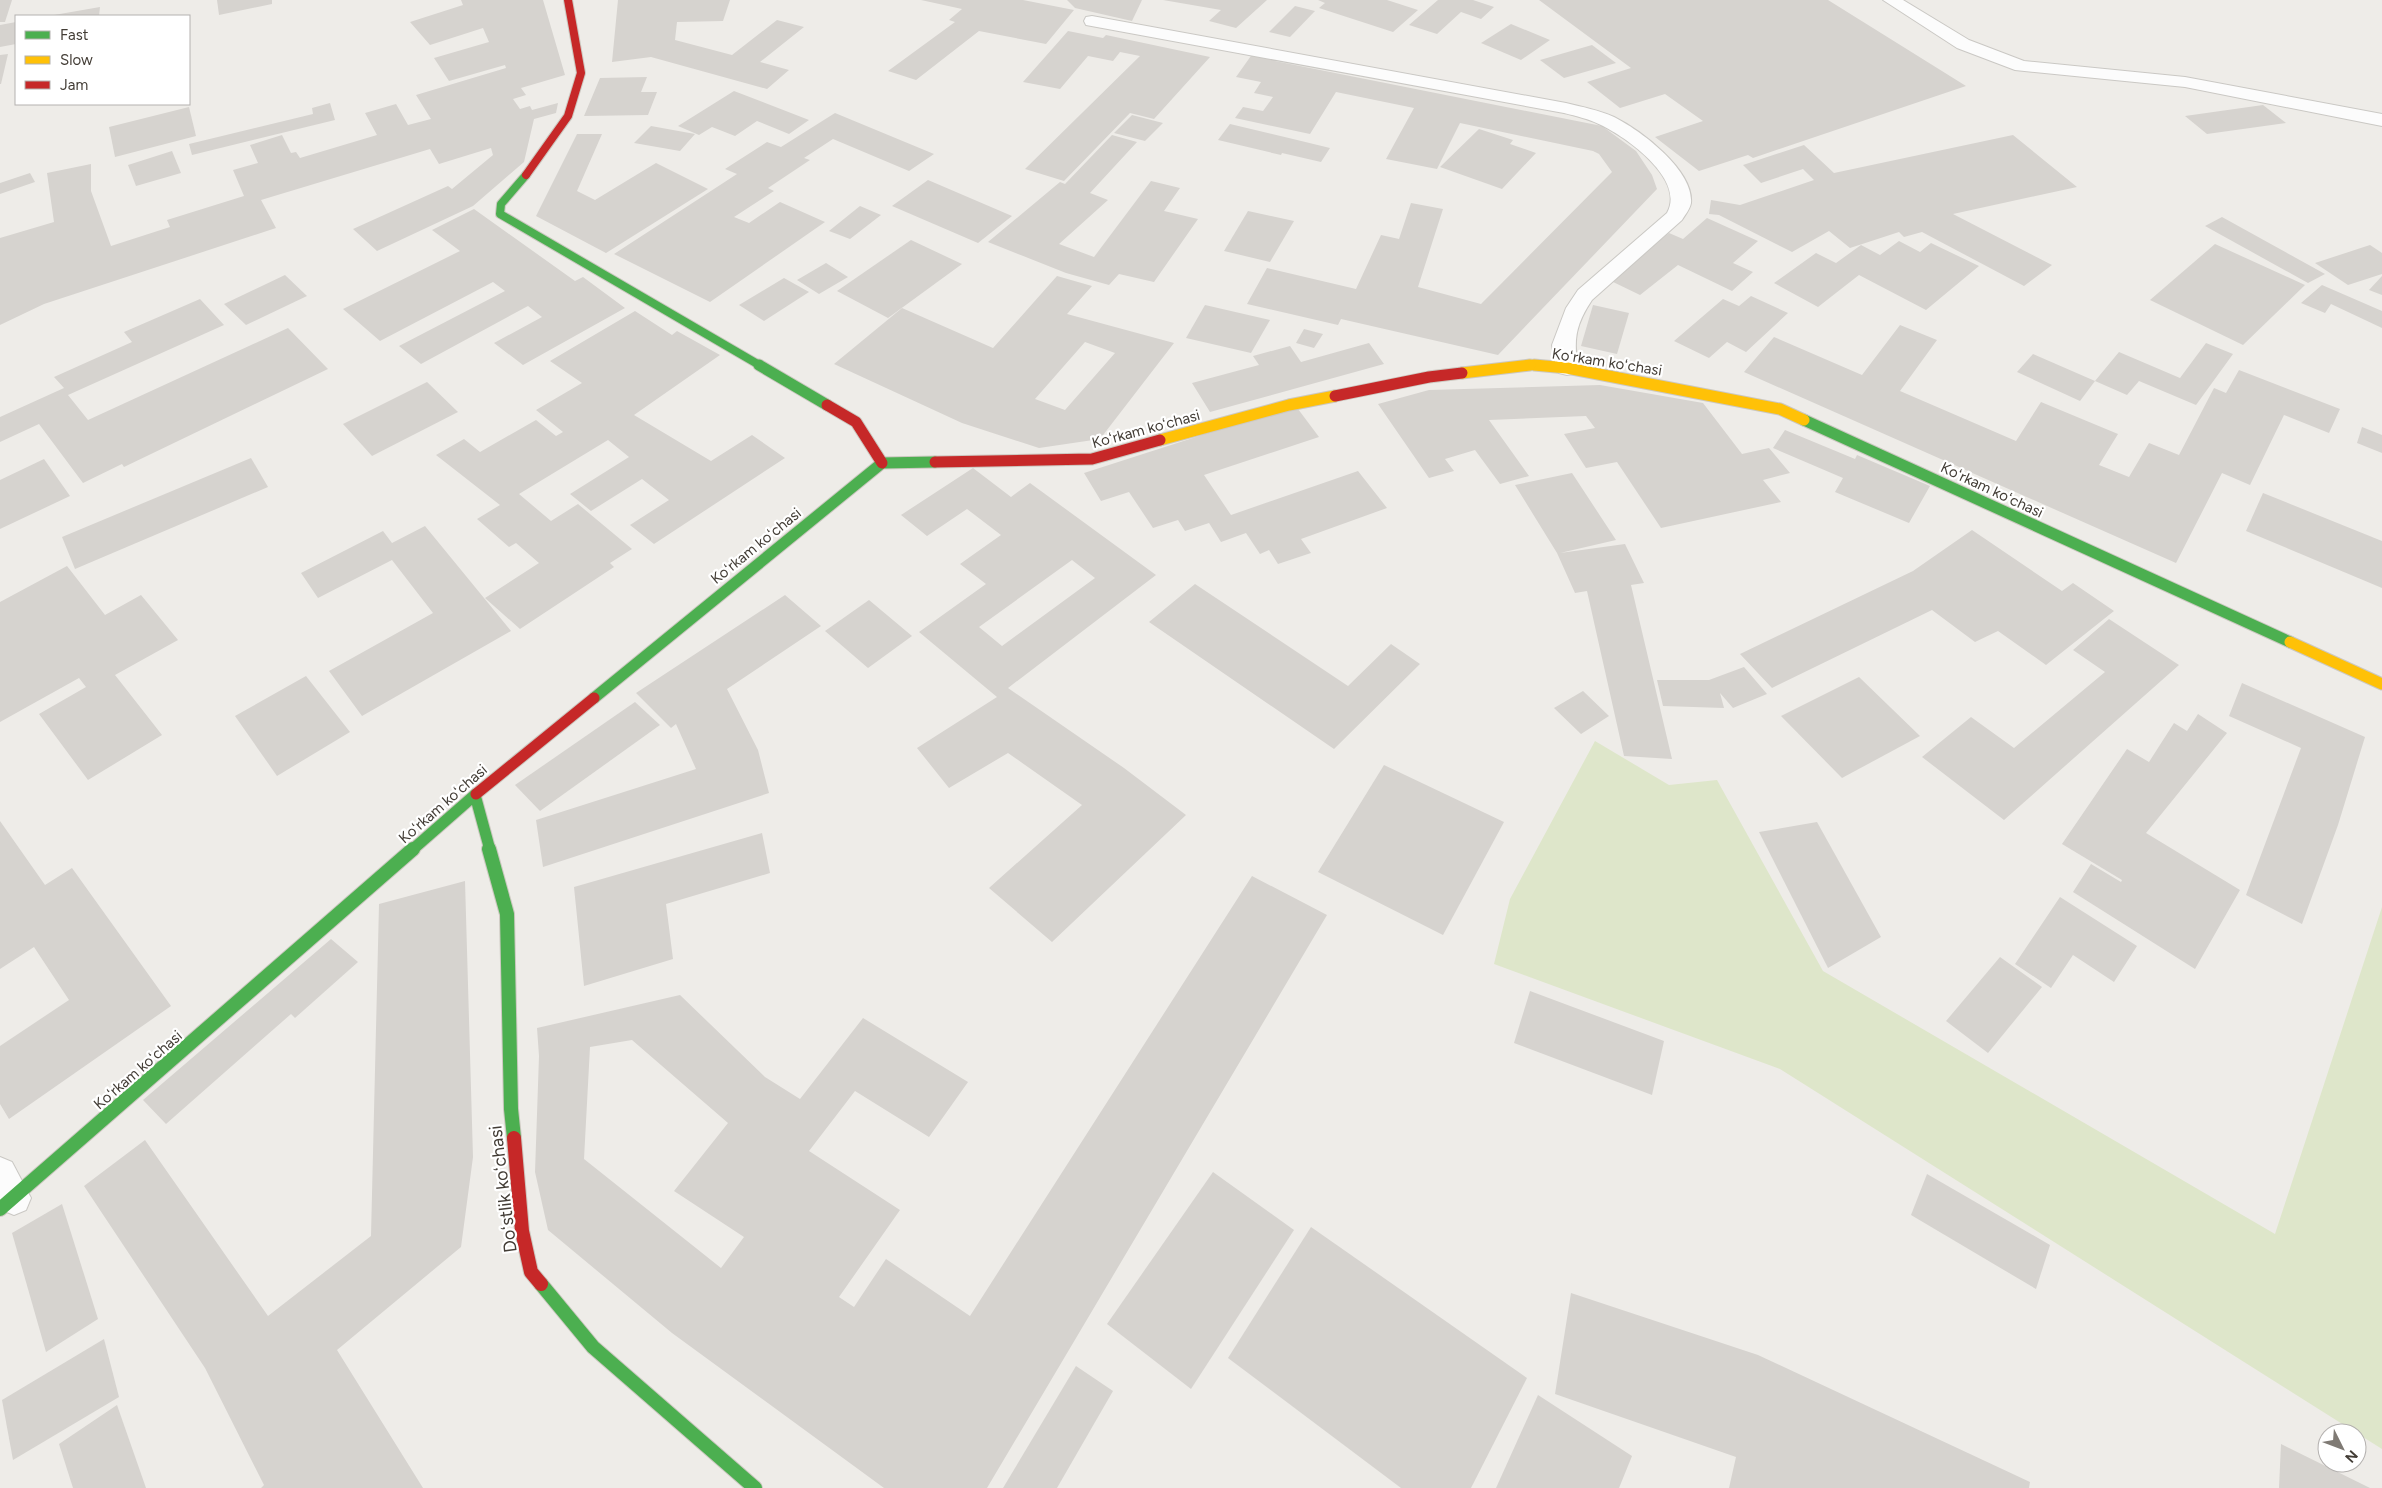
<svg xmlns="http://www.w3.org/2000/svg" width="2382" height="1488" viewBox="0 0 2382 1488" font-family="Figtree,sans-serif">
  <rect width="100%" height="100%" fill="#eeece8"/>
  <path fill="#dee6ca" d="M1595,741L1669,785L1717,780L1823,971L2275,1234L2382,907V1449L1780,1069L1494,964L1510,899Z"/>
  <g fill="#d6d3cf" fill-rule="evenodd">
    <path d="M0,0H12L5,22H0Z"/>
    <path d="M217,0H272V4L219,15Z"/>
    <path d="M461,0H543L565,75L521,88L526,95L513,99L520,109L530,106L532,110L558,103L556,113L534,119L524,162L473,206L377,251L353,229L448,186L452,189L493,155L491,148L439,164L430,149L261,200L276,228L44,304L0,325V238L54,222L47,173L91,164V191L111,246L170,227L167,220L244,196L233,170L258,163L250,145L282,135L291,153L296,152L300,158L377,135L365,113L396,104L408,125L431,119L416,95L506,68L505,65L449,81L434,58L489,42L483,28L430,45L410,22L463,5Z"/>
    <path d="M618,0H730L723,21L677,22L675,40L732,55L777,20L804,27L760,62L789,70L767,89L651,57L612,62Z"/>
    <path d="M921,0H1023L1074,10L1046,44L979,31L916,80L888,71L955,22L949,20L962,9Z"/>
    <path d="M1067,0H1142L1132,21L1075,8Z"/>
    <path d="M1163,0H1267L1236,28L1209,21L1221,10Z"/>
    <path d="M1318,0H1387L1418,10L1393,32L1319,8L1325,3Z"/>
    <path d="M1438,0H1473L1494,7L1481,19L1461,12L1437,34L1409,25Z"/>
    <path d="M1539,0H1828L1966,86L1753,158L1748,155L1699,171L1655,137L1703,121L1665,94L1620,108L1587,82L1631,68Z"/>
    <path d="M1295,6L1315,11L1290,37L1269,32Z"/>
    <path d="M100,7L99,16H54V15Z"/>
    <path d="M16,22V44L0,47V25Z"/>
    <path d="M1511,24L1550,40L1521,60L1481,43Z"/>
    <path d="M1068,31L1103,38L1106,35L1210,57L1154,119L1130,113L1064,181L1025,169L1140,56L1120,52L1113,61L1088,56L1060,89L1023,82Z"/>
    <path d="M1592,45L1616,63L1564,78L1540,60Z"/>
    <path d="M1253,53L1278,58L1275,61L1602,126L1636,151L1652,175L1657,189L1498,355L1341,319L1338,325L1247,304L1267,268L1356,289L1381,235L1399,239L1411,203L1443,209L1418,287L1481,304L1612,172L1599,154L1593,151L1460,123L1437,169L1386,159L1414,108L1336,92L1310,134L1235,118L1243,107L1263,111L1273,97L1254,93L1261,82L1236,77Z"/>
    <path d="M8,54L1,84H0V55Z"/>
    <path d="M647,77L641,92H657L648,115L584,116L600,78Z"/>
    <path d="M734,91L809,120L789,134L757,121L735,136L712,127L699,135L678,126Z"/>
    <path d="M330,103L335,120L192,155L189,144L313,114L312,108Z"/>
    <path d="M2263,105L2286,123L2207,134L2185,116Z"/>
    <path d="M189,107L196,136L115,157L109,127Z"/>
    <path d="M835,113L934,154L909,171L833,139L804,158L810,160L768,188L774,191L734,217L749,223L780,202L825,222L710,302L614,254L737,174L725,169L767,142L781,147Z"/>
    <path d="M1132,115L1163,123L1145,141L1114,133Z"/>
    <path d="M1230,124L1293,139L1330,148L1321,162L1282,153L1281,155L1218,140Z"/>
    <path d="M651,126L695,134L680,151L634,143Z"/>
    <path d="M1479,129L1513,140L1510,144L1536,153L1502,189L1440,167Z"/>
    <path d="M577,134H602L577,191L595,200L656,163L708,189L606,253L536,216Z"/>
    <path d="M1112,135L1137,142L1090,193L1108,200L1059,244L1094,257L1151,181L1180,188L1164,211L1198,219L1154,282L1119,274L1109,285L1066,273L988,242L1060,182L1065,184Z"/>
    <path d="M2013,135L2077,187L1953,214L2052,265L2024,286L1922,232L1904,237L1899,232L1850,248L1829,231L1792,252L1719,215L1709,214L1711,200L1740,205L1814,180L1803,169L1761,183L1743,165L1804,145L1834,173Z"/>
    <path d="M172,151L181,173L136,186L128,165Z"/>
    <path d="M30,173L35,182L0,194V183Z"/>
    <path d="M928,180L1012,216L978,243L892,206Z"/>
    <path d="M860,206L881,215L850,239L829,231Z"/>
    <path d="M474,209L575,281L583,277L625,308L523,365L494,343L542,317L528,306L421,364L399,346L505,291L493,282L380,341L343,309L460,251L432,230Z"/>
    <path d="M1248,211L1294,221L1270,262L1224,251Z"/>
    <path d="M2222,217L2325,274L2308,283L2205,226Z"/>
    <path d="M1707,218L1758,241L1733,263L1753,272L1732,291L1678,265L1640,295L1609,280L1669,233L1683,239Z"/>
    <path d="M911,240L962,264L888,318L837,291Z"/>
    <path d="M1899,241L1920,252L1931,243L1979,266L1926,310L1859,275L1818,307L1774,283L1816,253L1836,263L1861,245L1880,255Z"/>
    <path d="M2215,244L2305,285L2243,345L2150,300Z"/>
    <path d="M2370,245L2382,253V274L2348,285L2315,263Z"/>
    <path d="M826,263L848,277L819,294L797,280Z"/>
    <path d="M285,275L307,296L246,325L224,304Z"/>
    <path d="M1057,276L1092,286L1067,314L1174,343L1100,439L1039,448L962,423L834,364L902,308L993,348ZM1085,342L1115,353L1065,410L1035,399Z"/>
    <path d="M2382,276V295L2369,290Z"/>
    <path d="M784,278L809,292L764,321L739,305Z"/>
    <path d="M2322,285L2382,311V328L2331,304L2325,313L2301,303Z"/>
    <path d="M1751,296L1788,313L1746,352L1727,342L1709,358L1674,341L1723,299L1739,306Z"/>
    <path d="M200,299L224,325L68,395L88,420L288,328L328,369L124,467L122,464L83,483L39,424L0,442V417L64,388L54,377L132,342L124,332Z"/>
    <path d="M1205,305L1270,320L1251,353L1186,338Z"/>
    <path d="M1593,305L1629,313L1617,354L1581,346Z"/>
    <path d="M635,311L672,335L677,331L720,355L634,415L711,461L752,435L785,458L654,544L630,525L669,500L642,479L591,511L570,494L629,457L608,440L519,494L551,521L578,504L632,549L610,563L614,567L520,629L485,598L539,563L516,543L509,547L477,519L500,505L436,455L464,439L480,452L536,420L556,436L563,432L536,410L582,383L550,361Z"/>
    <path d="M1900,325L1937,340L1900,391L2016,441L2041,402L2118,434L2099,465L2129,477L2149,443L2179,455L2214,388L2226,393L2239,370L2340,409L2329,433L2284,415L2250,485L2222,473L2176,563L1744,372L1774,337L1862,375Z"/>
    <path d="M1304,329L1323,334L1314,348L1296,343Z"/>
    <path d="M1369,343L1384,364L1210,412L1192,383L1259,365L1253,356L1290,346L1301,362Z"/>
    <path d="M2206,343L2233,354L2196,405L2139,381L2127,395L2095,381L2119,352L2180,378Z"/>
    <path d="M2033,354L2095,381L2080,401L2017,372Z"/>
    <path d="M427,382L458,412L372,456L343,424Z"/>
    <path d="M1600,385L1703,403L1742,454L1769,448L1790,473L1763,480L1781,502L1661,528L1617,462L1586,468L1564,434L1595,428L1586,416L1489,420L1529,476L1500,484L1475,450L1445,459L1454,471L1429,478L1378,404L1429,390Z"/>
    <path d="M1295,405L1319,437L1204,475L1231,515L1358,471L1387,508L1301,539L1311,553L1278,564L1269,550L1260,554L1246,533L1221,542L1209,523L1185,531L1178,520L1153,528L1129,492L1101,501L1084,473Z"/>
    <path d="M2362,427L2382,435V453L2357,443Z"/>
    <path d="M1785,430L1855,459L1857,455L1930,486L1909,523L1835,492L1843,478L1773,448Z"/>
    <path d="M251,458L268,487L75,569L62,537Z"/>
    <path d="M44,459L70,496L0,529V480Z"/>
    <path d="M973,468L1011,497L1030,483L1156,575L1008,688L1124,768L1186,815L1052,942L989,888L1082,805L1008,753L949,788L917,748L997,697L919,632L986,584L960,564L1001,535L967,509L927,536L901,515ZM1072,560L1095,578L1002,646L979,627Z"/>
    <path d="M1572,473L1616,540L1560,553L1625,544L1644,583L1631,585L1672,759L1624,756L1587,591L1575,593L1557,553L1515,485Z"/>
    <path d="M2263,493L2382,541V588L2246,531Z"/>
    <path d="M425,526L511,631L362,716L329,671L433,613L392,560L318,598L301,573L383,531L392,543Z"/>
    <path d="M1972,530L2062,591L2073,583L2114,611L2046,665L1998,631L1975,642L1932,610L1772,688L1740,654L1913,571Z"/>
    <path d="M67,566L105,615L141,595L178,640L115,675L162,735L88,780L39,714L86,687L79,678L0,722V602Z"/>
    <path d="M1195,584L1348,686L1391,644L1420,664L1334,749L1149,622Z"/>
    <path d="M785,595L821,626L727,689L758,750L769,793L543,867L536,820L696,769L676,724L671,728L636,693Z"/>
    <path d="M869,600L912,636L868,668L825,631Z"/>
    <path d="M2109,619L2179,665L2004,820L1922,757L1971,717L2014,748L2105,672L2073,650Z"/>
    <path d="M1744,667L1767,694L1733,708L1720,693L1724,708L1663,706L1657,680H1709Z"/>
    <path d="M306,676L350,732L277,776L235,716Z"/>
    <path d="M1859,677L1920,736L1842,778L1781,716Z"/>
    <path d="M2242,683L2365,737L2338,825L2302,924L2246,895L2301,748L2229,716Z"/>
    <path d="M1583,691L1609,716L1581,734L1554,708Z"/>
    <path d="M635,702L660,725L540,811L515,785Z"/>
    <path d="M2198,714L2227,733L2146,833L2240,890L2195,969L2073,892L2091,864L2121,882L2122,880L2062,844L2127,749L2149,762L2174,723L2187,731Z"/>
    <path d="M1384,765L1504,822L1443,935L1318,872Z"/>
    <path d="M0,821L45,885L72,868L171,1006L9,1119L0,1104V1046L69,1000L34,947L0,969Z"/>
    <path d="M1817,822L1881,937L1828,968L1759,832Z"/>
    <path d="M762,833L770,873L666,904L673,959L584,986L574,887Z"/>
    <path d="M1252,876L1327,915L987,1488H884L672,1333L548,1230L535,1172L539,1056L537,1028L680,995L765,1077L800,1099L863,1018L968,1082L929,1137L855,1091L809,1151L900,1210L839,1297L854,1307L886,1259L970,1316ZM632,1040L728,1123L674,1191L744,1237L721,1268L584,1159L590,1047Z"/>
    <path d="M465,881L473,1157L461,1247L337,1350L423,1488H261L264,1485L205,1368L84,1186L145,1140L268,1316L371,1236L379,904Z"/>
    <path d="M2060,897L2137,946L2114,982L2073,955L2051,988L2015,964Z"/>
    <path d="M331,939L358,962L295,1018L291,1014L166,1124L143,1100Z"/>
    <path d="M2000,957L2042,987L1988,1053L1946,1021Z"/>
    <path d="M1530,991L1664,1041L1652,1095L1514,1043Z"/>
    <path d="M1213,1172L1294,1230L1191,1389L1107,1324Z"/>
    <path d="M1927,1174L2050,1245L2036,1289L1911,1215Z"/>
    <path d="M62,1204L98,1319L46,1352L12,1233Z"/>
    <path d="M1311,1227L1527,1378L1471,1488H1401L1228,1358Z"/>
    <path d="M1571,1293L1758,1355L2030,1482L2029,1488H1729L1736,1457L1555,1394Z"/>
    <path d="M104,1339L119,1397L13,1460L2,1400Z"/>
    <path d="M1076,1366L1113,1391L1057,1488H1003Z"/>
    <path d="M1538,1395L1632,1456L1619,1488H1496Z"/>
    <path d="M117,1405L146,1488H73L59,1444Z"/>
    <path d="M2281,1444L2370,1488H2279Z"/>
  </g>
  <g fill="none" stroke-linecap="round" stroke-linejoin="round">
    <defs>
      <g id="lane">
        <path d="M1883,0H1903L1969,40L2024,61L2185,77L2382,114V126L2185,87L2015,70L1957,48Z"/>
        <path d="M1092,16L1566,103C1582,107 1599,110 1614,117C1640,130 1694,170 1691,203C1690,209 1685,215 1682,220L1592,300C1576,324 1573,339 1578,368L1575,373L1567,375L1559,373L1556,368L1552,345L1566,308L1578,290L1667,213C1686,179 1626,137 1601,125C1589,119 1576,116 1564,113L1086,25L1084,21L1086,17Z"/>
      </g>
      <path id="street" d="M0,1157L12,1162L31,1198L26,1210L14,1215L2,1210L0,1207Z"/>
      <path id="fast-far2" d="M526,175L501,204L500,214L761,366"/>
      <g id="fast-far1">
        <path d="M759,365L827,405"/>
        <path d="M1804,420L2290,642"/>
        <path d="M594,698L882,463L935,462"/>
        <path d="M475,795L490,850"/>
        <path d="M412,850L476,794"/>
      </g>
      <g id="fast">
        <path d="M489,849L507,914L511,1109L514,1138"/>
        <path d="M0,1209L413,849"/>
        <path d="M541,1284L593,1347L755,1488"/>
      </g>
      <path id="slow-far1" d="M1519,366H1549"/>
      <g id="slow">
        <path d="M1534,365L1567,368L1780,409L1804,420"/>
        <path d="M1462,373L1530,365"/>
        <path d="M1160,440L1289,405L1335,396"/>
        <path d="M2290,642L2382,684"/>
      </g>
      <path id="jam-far2" d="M526,175L568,116L581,73L568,0"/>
      <g id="jam-far1">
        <path d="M1335,396L1429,377L1462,373"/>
        <path d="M827,405L856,422L882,463"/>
        <path d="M935,462L1092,459L1160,440"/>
        <path d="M476,794L594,698"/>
      </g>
      <path id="jam" d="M514,1138L522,1231L531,1272L541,1284"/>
    </defs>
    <use href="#lane" stroke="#cac8c4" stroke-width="2"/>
    <use href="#street" stroke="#cac8c4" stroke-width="2"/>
    <use href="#fast-far2" stroke="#ccc8c0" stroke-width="10"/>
    <use href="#fast-far1" stroke="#ccc8c0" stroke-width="13"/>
    <use href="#fast" stroke="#ccc8c0" stroke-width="16"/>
    <use href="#slow-far1" stroke="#ccc8c0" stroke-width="10"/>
    <use href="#slow" stroke="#ccc8c0" stroke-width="13"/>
    <use href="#jam-far2" stroke="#ccc8c0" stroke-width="10"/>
    <use href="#jam-far1" stroke="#ccc8c0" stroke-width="13"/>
    <use href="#jam" stroke="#ccc8c0" stroke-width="16"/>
    <use href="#lane" fill="#fcfcfc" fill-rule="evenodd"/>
    <use href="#street" fill="#fcfcfc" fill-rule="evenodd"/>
    <use href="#fast-far2" stroke="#4caf50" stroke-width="8"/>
    <use href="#fast-far1" stroke="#4caf50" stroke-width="11"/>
    <use href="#fast" stroke="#4caf50" stroke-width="14"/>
    <use href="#slow-far1" stroke="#ffc107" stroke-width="8"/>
    <use href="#slow" stroke="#ffc107" stroke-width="11"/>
    <use href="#jam-far2" stroke="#c62828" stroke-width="8"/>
    <use href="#jam-far1" stroke="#c62828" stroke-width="11"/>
    <use href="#jam" stroke="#c62828" stroke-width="14"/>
  </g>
  <g text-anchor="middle" stroke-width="4.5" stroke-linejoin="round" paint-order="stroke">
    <g font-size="15" fill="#433d36" stroke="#fff">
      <text transform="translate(1607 362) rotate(9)" y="5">Koʻrkam koʻchasi</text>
      <text transform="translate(1146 429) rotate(-15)" y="5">Koʻrkam koʻchasi</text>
      <text transform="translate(1992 490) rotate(25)" y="5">Koʻrkam koʻchasi</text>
      <text transform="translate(756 546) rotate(-39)" y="5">Koʻrkam koʻchasi</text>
      <text transform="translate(443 804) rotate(-41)" y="5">Koʻrkam koʻchasi</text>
      <text transform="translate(138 1070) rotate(-41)" y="5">Koʻrkam koʻchasi</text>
    </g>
    <g font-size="18" fill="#433d36" stroke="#fff">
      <text transform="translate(503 1189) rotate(-97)" y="6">Doʻstlik koʻchasi</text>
    </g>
  </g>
  <rect x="15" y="15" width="175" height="90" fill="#ffffff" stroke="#b4b1af"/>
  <rect x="25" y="31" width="25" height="8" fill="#4caf50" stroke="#b4b1af"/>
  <text x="60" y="40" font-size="15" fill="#433d36">Fast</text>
  <rect x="25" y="56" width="25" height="8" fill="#ffc107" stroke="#b4b1af"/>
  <text x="60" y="65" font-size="15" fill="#433d36">Slow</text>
  <rect x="25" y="81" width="25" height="8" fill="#c62828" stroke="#b4b1af"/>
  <text x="60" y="90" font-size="15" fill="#433d36">Jam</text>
  <g transform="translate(2342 1448) rotate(132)"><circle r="24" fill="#ffffff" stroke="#b4b1af"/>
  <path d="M0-4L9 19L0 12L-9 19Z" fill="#7f7a74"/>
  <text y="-8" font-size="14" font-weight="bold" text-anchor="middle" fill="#433d36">N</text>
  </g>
</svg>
